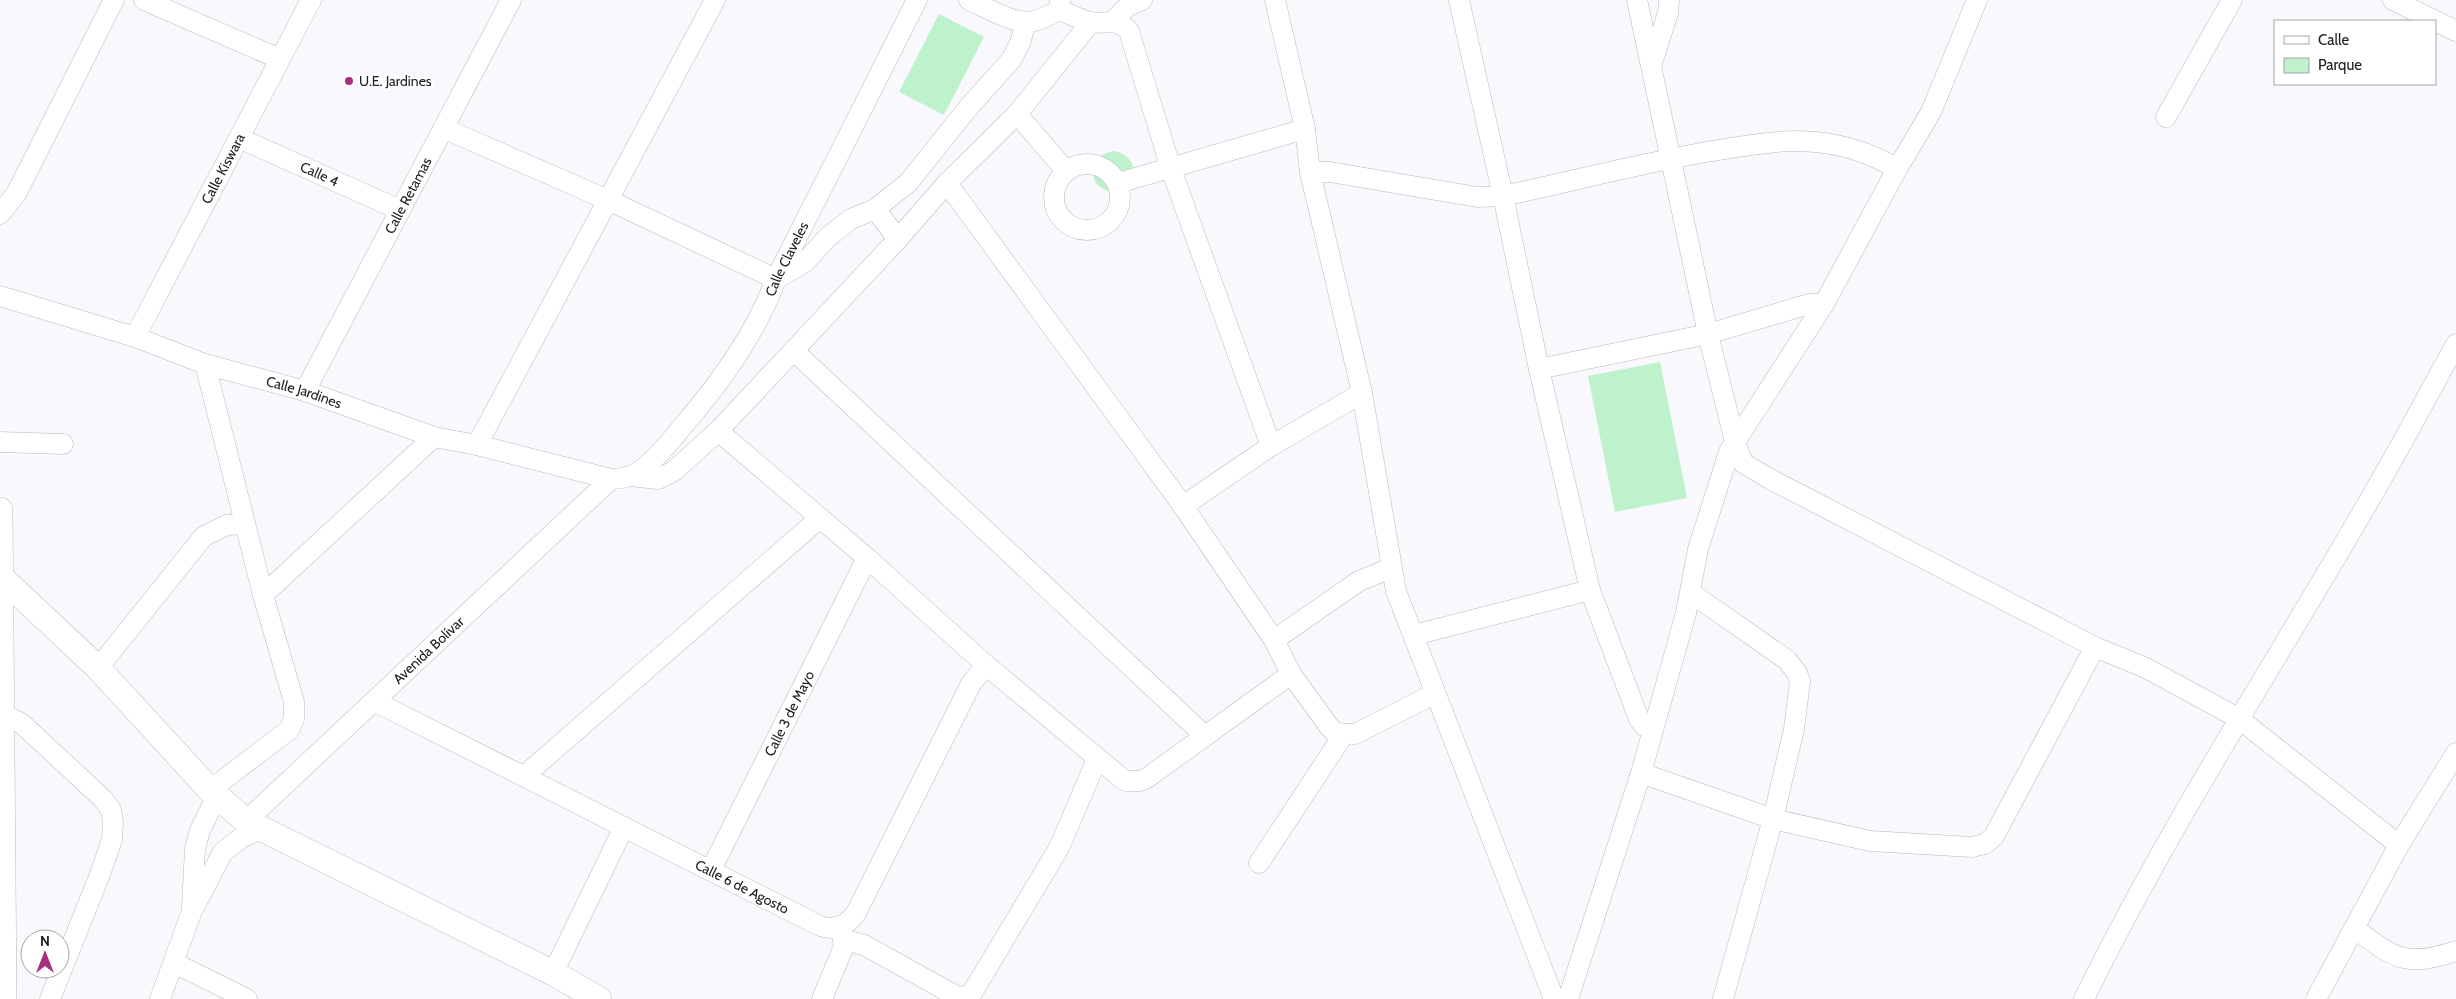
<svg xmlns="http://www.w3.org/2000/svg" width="2456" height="999" viewBox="0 0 2456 999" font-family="Cabin,sans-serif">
  <rect width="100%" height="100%" fill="#f9f9fd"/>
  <g fill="#bef2cc">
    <path d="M939,14L984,37L944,115L899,92Z"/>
    <path d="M1114,151C1127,154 1133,161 1135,174L1117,192C1086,192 1084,155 1114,151Z"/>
    <path d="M1660,362L1687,498L1615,512L1588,376Z"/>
  </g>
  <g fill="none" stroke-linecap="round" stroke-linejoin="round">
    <defs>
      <g id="minor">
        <path d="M144,0L280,59"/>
        <path d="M969,0C987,8 1014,25 1034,21C1043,19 1052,14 1060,10V0"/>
        <path d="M1275,0L1305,129L1310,172L1362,393L1396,591L1554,999"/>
        <path d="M1459,0L1503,196L1539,369L1590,590L1639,719L1644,726L1652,729"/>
        <path d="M1977,0L1931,112L1897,169L1824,304L1735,442L1743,463L1770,479L2095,647L2146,668L2238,718L2399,845"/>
        <path d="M2393,0L2456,31"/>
        <path d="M1060,10C1070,14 1080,20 1091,22C1106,25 1116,17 1129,31L1171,169L1271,446"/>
        <path d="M1113,21L1128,6L1142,0"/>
        <path d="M1652,63L1668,13L1669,0"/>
        <path d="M1017,114L1066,171"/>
        <path d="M2166,117L2232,0"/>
        <path d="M443,128L608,200L776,279L805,262L828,237L851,219L875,209L908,183L968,108L1011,60L1020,43L1026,22"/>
        <path id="s1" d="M239,138L400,210"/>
        <circle cx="1087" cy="197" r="33"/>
        <path d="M1310,172H1330L1477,197L1503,196C1573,181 1642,163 1712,151C1740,147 1767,141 1795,141C1831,141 1866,150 1897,169"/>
        <path d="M947,183L1183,506L1274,640L1291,674L1328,725L1335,733L1355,734L1434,694"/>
        <path d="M1118,183L1305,129"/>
        <path d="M875,209L898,239"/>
        <path d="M0,214L16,194L114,0"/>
        <path id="s2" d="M0,296L135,337L205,364L305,391L434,437L477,445L611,479C621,479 630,478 640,471C656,459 669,443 682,427C720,383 756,334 776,279L917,0"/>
        <path id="s3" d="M135,337L311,0"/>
        <path d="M794,351L1205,736"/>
        <path d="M205,364L263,595L294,702V719L289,730L210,790"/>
        <path d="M1539,369L1708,334L1809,304H1824"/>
        <path id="s4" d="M305,391L511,0"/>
        <path d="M718,431L867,558L986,665L1125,781H1140L1147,778L1291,674"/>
        <path d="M0,442L63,444"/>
        <path d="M477,445L715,0"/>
        <path d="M630,476L658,479L674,471L718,431L898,239L947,183L1017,114L1091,22"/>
        <path d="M1183,506L1271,446L1362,393"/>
        <path d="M1691,593L1787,660L1797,673L1800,681L1794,729L1773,819L1723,999"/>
        <path d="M263,595L434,437"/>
        <path d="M1414,635L1590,590"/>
        <path d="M1274,640L1359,581L1391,568"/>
        <path d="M98,668L204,536L227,525L244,524"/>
        <path id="s5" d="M376,702L820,926C835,931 847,926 856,913L971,684L986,665"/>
        <path d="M0,713L21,723L103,799L111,810L113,821L112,840L99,877L50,999"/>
        <path d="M1641,773L1773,819L1870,841L1972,847L1985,844L1994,836L2095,647"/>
        <path d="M524,776L820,518"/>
        <path id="s6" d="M246,821L611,479"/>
        <path d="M1259,863L1344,734"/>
        <path id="s7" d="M711,870L867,558"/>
        <path d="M192,907L195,849L200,830L217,796"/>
        <path d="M2354,928C2394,958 2405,968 2456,951"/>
        <path d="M845,940L864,945L958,997L966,996L972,993L1059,848L1097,759"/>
        <path d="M174,963L247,999"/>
        <path d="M553,973L624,827"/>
        <path d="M160,999L192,911L223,852L241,838L263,828"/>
        <path d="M822,999L844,946L841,929"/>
        <path d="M1568,999L1641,773L1686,613L1698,549L1729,452L1735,442L1708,334L1637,0"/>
        <path d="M2084,999C2173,817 2285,649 2385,473C2410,430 2432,387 2456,344"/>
        <path d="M2316,999L2399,845L2456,753"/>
      </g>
      <g id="tertiary">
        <path d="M0,510L4,999"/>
        <path d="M0,576L98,668L210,790L246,821L553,973L599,999"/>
      </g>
    </defs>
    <use href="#minor" stroke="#b9b9bc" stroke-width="21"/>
    <use href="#tertiary" stroke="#b9b9bc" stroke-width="26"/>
    <use href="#minor" stroke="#fff" stroke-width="20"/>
    <use href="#tertiary" stroke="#fff" stroke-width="25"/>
  </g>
  <circle fill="#aa2d7e" stroke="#fff" stroke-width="2" cx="349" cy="81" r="5"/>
  <g text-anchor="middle" stroke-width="5" stroke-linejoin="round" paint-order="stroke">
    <g font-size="14" fill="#202021" stroke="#fff" text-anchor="start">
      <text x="359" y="86">U.E. Jardines</text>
    </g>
    <g font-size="14" fill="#202021" stroke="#fff">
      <text dy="5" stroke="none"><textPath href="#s3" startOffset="190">Calle Kiswara</textPath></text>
      <text dy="5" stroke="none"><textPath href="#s1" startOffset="88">Calle 4</textPath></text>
      <text dy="5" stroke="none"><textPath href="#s4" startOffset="221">Calle Retamas</textPath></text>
      <text dy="5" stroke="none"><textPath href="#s2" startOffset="929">Calle Claveles</textPath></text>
      <text dy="5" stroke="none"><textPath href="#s2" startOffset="319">Calle Jardines</textPath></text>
      <text dy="5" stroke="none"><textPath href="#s6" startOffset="250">Avenida Bolívar</textPath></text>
      <text dy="5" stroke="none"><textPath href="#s7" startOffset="175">Calle 3 de Mayo</textPath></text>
      <text dy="5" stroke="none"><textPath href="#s5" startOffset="410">Calle 6 de Agosto</textPath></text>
    </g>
  </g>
  <rect x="2274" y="20" width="162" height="65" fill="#ffffff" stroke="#a6a6a6"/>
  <rect x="2284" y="36" width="25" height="8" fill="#ffffff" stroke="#a6a6a6"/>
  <text x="2318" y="45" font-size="15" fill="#202021">Calle</text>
  <rect x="2284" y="58" width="25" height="15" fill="#bef2cc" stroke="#a6a6a6"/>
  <text x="2318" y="70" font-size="15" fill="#202021">Parque</text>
  <g transform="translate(45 954)"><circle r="24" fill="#ffffff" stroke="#a6a6a6"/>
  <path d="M0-4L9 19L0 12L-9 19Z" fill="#aa2d7e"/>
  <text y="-8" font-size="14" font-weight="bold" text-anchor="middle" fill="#202021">N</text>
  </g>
</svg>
